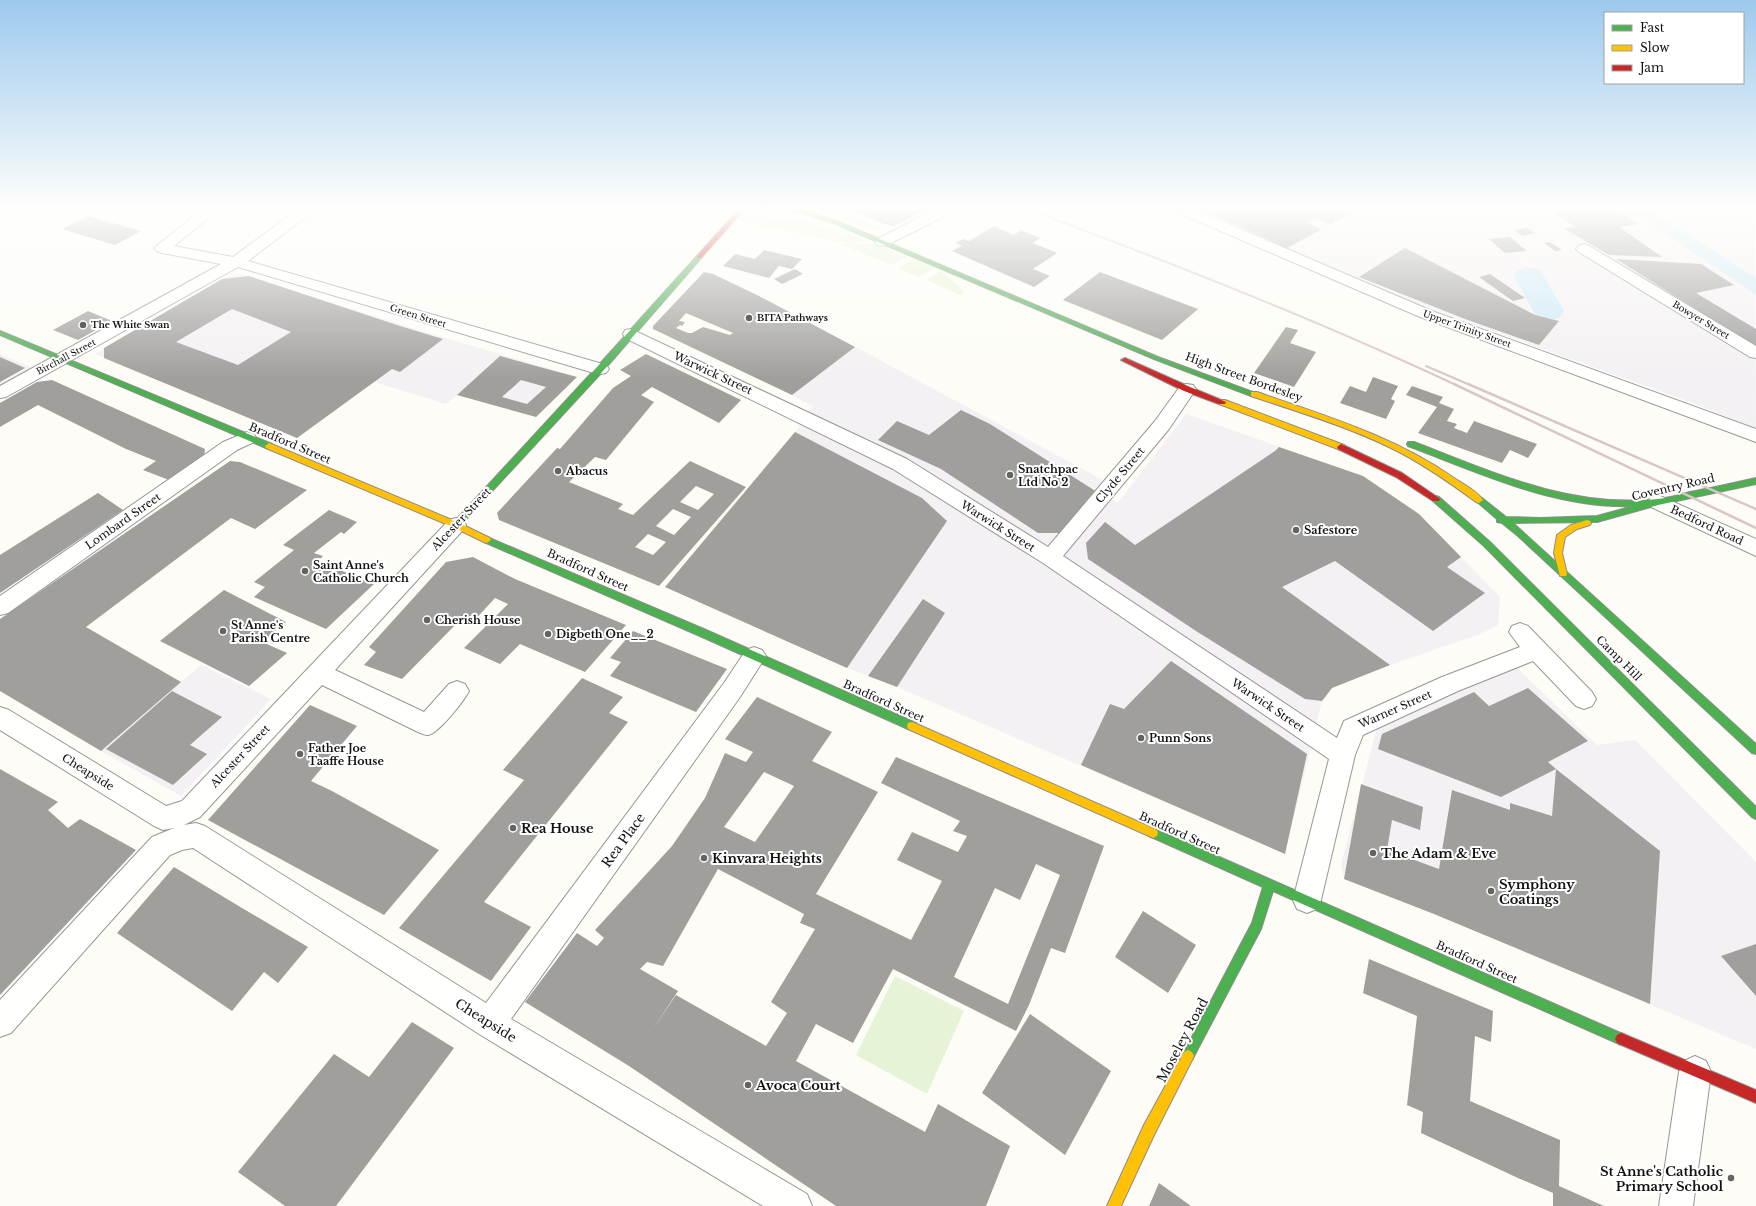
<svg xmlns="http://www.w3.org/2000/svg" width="1756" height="1206" viewBox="0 0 1756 1206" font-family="'Libre Baskerville',serif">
  <rect width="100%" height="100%" fill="#fdfcf7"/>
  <g fill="#f5f0f3">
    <path d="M1195,210H1755L1756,429L1693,403L1387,293Z"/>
    <path d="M237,273L409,327L577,377L536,417L457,395L446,404L374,382L297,438L95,354L222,279Z"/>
    <path d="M809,322L1103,480L1097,491L1118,503L1186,414L1363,476L1419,514L1500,597L1498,625L1480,634L1390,665L1332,688L1322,701L1285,854L1196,815L897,687L847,668L665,587L795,432L813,406L742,370Z"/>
    <path d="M0,354L33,368L0,386Z"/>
    <path d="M201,665L271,699L181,796L101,751Z"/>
    <path d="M1514,665L1597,745L1635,740L1756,862V1049L1434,914L1344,879L1341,864L1377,728Z"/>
  </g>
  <g fill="#e7f3d7">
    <path d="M680,210H736L777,219L781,215L828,227L870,242L849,243L834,241L706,213Z"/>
    <path d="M822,210H830L885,229H872L856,225L853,219Z"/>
    <path d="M840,244H874L907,257L892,265Z"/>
    <path d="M913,259L934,268L919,277L898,268Z"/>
    <path d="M940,271C950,277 956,286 965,292L960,295L927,280Z"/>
    <path d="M895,976L964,1011L927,1094L856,1055Z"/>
  </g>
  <g fill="#cde8f7">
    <path d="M1621,210C1650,210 1651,205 1670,230L1644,219L1628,215Z"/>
    <path d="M1712,257L1756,278V295L1721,270Z"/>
  </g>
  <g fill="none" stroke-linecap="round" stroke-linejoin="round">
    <path fill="#cde8f7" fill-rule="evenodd" d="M1632,210H1650L1756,278V291L1750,290L1634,213Z"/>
    <path fill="#cde8f7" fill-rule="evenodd" d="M1529,267L1540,270L1564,311L1559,318L1548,320L1537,318L1514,276L1518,270Z"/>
  </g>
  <g fill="#a19f9c" fill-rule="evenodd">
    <path d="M853,210H927L894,226L881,223Z"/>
    <path d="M1203,210H1338L1347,215L1331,224L1315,218L1307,223L1322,229L1287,248Z"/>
    <path d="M1550,210H1618L1639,224L1619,227L1662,257L1609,255L1563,228L1575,227Z"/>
    <path d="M88,216L141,231L115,245L62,229Z"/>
    <path d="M994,226L1014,235L1021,230L1040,238L1033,243L1057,253L1033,269L1050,276L1034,287L952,251L962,246L956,243L959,241L963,239L969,241Z"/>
    <path d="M1527,228L1535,233L1522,236L1514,230Z"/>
    <path d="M1510,237L1527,251L1505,253L1489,239Z"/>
    <path d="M1550,242L1562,250L1555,251L1544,243Z"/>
    <path d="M1405,248L1535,315L1559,321L1539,345L1465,319L1359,277Z"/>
    <path d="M764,250L802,259L792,269L779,266L769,278L723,266L735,254L755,259Z"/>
    <path d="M1616,259L1701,264L1734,285L1696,293L1756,329V347Z"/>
    <path d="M795,269L803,274L782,284L774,279Z"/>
    <path d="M704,272L713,274L759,296L855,347L792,395L653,329V326ZM686,313L733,333L730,335L703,327L692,333H688L676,328L680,325L682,326L685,322L679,321Z"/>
    <path d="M1100,272L1198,309L1162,340L1063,300Z"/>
    <path d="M1490,274L1525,298L1513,301L1479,277Z"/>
    <path d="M249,276L400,326L443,339L400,372L392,369L297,438L104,358V348L222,279ZM232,309L291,332L238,365L176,342Z"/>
    <path d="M88,311L112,321L78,340L53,330Z"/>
    <path d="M1286,327L1298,330L1290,343L1316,352L1294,387L1254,373Z"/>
    <path d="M646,354L741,400L719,423L652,387L641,395L654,402L606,460L595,457L569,482L623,504L618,509L633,515L690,461L746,487L659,586L499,520L497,513L557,448L560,449L613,388L631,376L620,370ZM696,486L714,494L698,510L680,502ZM673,509L691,517L674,535L656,526ZM648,534L666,542L653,555L635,547Z"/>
    <path d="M500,356L536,366L577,377L536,417L457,395ZM521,380L546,387L527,404L502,397Z"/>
    <path d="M0,357L25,368L0,382Z"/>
    <path d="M1373,377L1398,386L1391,399L1395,401L1386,419L1340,403L1350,386L1366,392Z"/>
    <path d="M52,380L205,449L204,457L169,480L143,470L156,461L126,449L38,405L0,427V403L37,382Z"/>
    <path d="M1412,386L1443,397L1439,403L1454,409L1447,421L1457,424L1454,428L1467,433L1474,421L1537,444L1528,458L1510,450L1502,463L1418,433L1437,407L1406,395Z"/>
    <path d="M961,410L990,424L1097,492L1060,533H1038L941,469L878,440L897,421L929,435Z"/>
    <path d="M795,432L922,498L947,521L847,668L665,587Z"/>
    <path d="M1279,447L1363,476L1419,514L1461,557L1447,567L1485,593L1433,631L1335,561L1282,587L1390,665L1332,688L1322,701L1305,699L1196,631L1088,559L1086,543L1105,522L1135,545L1275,451Z"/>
    <path d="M230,461L240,462L307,490L255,529L231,518L86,627L181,682L101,751L0,691V619Z"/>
    <path d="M98,493L123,510L0,593V555Z"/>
    <path d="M329,510L357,522L344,534L341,532L314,553L323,556L318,561L374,584L326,629L254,597L265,587L254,582L294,550L283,545Z"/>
    <path d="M473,557L515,579L626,625L585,672L520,644L500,664L464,648L508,604L495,598L473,622L463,617L402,679L364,665L376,652L369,647L446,562Z"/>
    <path d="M224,590L286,622L262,642L287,653L249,686L160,641Z"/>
    <path d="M923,599L945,613L897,687L868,676Z"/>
    <path d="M633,631L727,669L696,712L610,676L621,662L610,658Z"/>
    <path d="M1171,661L1307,754L1285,854L1081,765L1110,704L1124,709Z"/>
    <path d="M582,678L623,697L609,713L628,722L484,902L531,927L491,981L399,928L524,780L503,770Z"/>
    <path d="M1528,688L1588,741L1548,762L1556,769L1501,797L1378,749L1382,734L1474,692L1489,706Z"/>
    <path d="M172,691L222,717L190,745L207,754L173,785L106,749Z"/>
    <path d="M757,697L832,732L812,761L878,792L816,894L911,940L942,881L897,860L912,832L958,852L967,836L953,831L960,821L881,783L896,757L1104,846L1065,953L1051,948L1029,1005L1016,1031L893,969L853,1043L816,1024L796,1061L925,1132L938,1104L1010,1146L986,1206H836L629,1066L525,1002L577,933L597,946L604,938L595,930L672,846L705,798L725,753L746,762L753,752L725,739ZM764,772L794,786L755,842L724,827ZM1036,864L1060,875L1008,1004L954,977L995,888L1020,900ZM718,869L804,914L800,923L815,929L771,1002L787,1013L766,1046L676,995L653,1029L678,991L640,969L647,962L663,966Z"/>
    <path d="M310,705L357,726L311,781L332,791L439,850L384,915L208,820Z"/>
    <path d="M0,769L58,802L48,810L68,828L80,819L136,850L0,995Z"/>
    <path d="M1556,769L1660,851L1650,1004L1434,914L1344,879L1361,784L1423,807L1420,830L1392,820L1387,850L1439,869L1452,790L1510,810V803L1552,816Z"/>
    <path d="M174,867L242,908L308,947L278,983L264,972L232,1011L117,933Z"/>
    <path d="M1143,911L1196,945L1168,993L1115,957Z"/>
    <path d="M1756,944V996L1721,956Z"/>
    <path d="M1369,959L1493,1011L1491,1042L1475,1036L1470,1101L1560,1140L1559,1186L1604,1206H1553V1193L1518,1178L1421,1133L1423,1112L1407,1105L1417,1016L1363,993Z"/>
    <path d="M1030,1014L1111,1071L1065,1155L982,1093Z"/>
    <path d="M412,1022L454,1048L336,1206H285L238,1172L334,1054L369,1077Z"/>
    <path d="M1159,1183L1191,1206H1149Z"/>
  </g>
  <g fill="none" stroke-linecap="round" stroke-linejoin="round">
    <defs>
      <g id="street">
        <path d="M202,210H218L174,246L233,257L297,210H313L311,213L248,261L606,365L609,369L606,373L600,374L594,373L238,267L6,397L0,398V386L221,264L162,253L157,251L154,248Z"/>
        <path d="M935,210H953L951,213L887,245L882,246L877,245L875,242L877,239Z"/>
        <path d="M1177,210H1196L1432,311L1756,429V442L1420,317L1179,213Z"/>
        <path d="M1584,244L1589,246L1756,346V358L1750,357L1579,252L1576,249L1579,246Z"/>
        <path d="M631,329L907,459L1048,547L1155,421L1181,385L1187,384L1193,385L1196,389L1169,429L1063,556L1337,738L1344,721L1442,677L1520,647L1509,632L1512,626L1520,623L1528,626L1592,692L1596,699L1592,706L1584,709L1576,706L1533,661L1458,691L1363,735L1355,755L1321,900L1317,909L1307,913L1297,909L1293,900L1329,759L1043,563L893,469L625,338L623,334L625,330Z"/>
        <path d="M247,432L254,434L256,438L254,442L237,450L8,613L0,615V596L223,442Z"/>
        <path d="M1658,495L1756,539V556L1651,507L1648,502L1651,497Z"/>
        <path d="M456,518L463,520L466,525L463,530L335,670L424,712L449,684L457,681L465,684L469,691C464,701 438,734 428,735C425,735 421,733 418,732L322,685L200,817L184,825L196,823L205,826L486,1003L724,683L746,650L754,647L762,650L766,656L740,697L511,1019L807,1194L812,1206H763L479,1034L193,848L182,850L170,855L11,1033L0,1037V1000L152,837L174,828L163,830L154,826L0,730V707L9,710L166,806L182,801L449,520Z"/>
        <path d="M1695,1056L1706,1061L1711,1072L1693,1206H1659L1679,1072L1684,1061Z"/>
      </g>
      <g id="fast">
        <path d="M792,210H801L837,221L1158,357L1258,394L1254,396H1251L1154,359L833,223Z"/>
        <path d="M697,256L702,257L603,371L459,527H453L452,525L453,523L597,367Z"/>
        <path d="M0,331L272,444L273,446L269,449L266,448L0,335Z"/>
        <path d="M1408,442H1414C1492,472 1571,509 1658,499C1668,498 1680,495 1690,492C1712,488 1734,483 1756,478V484L1658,505L1597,522L1513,523L1756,744V754L1752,753L1518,536L1502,523L1497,522V519L1475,500L1479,497L1482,498L1506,517L1541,518L1597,516L1634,506C1554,509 1481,473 1408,446L1407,444Z"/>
        <path d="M1436,496L1439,497L1490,542L1756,807V819L1752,817L1484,546L1433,501L1432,499Z"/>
        <path d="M487,537L706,630L916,723L917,726L916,729L912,730L908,729L700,636L484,542L483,540Z"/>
        <path d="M1153,828L1625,1035L1627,1039L1625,1043L1621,1045L1617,1043L1273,891L1261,929L1192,1060L1188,1062L1184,1060L1182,1056L1184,1052L1252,923L1263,887L1149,836L1148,833L1149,830Z"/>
      </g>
      <g id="slow">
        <path d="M1251,392H1257C1325,416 1394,436 1454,478C1463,484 1477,491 1483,500L1479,503L1476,502C1449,482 1422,463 1391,448C1346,426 1298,412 1251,396Z"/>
        <path d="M1219,400H1225L1344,445L1345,447L1341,450L1338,449L1219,404Z"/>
        <path d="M269,443L459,523L490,538L491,540L487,543L484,542L453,527L266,448L265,446Z"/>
        <path d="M1587,520L1590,521L1591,523L1590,525L1577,529L1565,537L1562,553L1567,574L1566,576H1560L1554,553L1557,535L1571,525Z"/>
        <path d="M912,722L1157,830L1158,833L1157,836L1153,838L1149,836L908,729L907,726L908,723Z"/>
        <path d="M1188,1050L1192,1052L1194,1056L1192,1060L1154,1135L1121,1206H1107L1144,1125L1184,1052Z"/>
      </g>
      <g id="jam">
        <path d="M738,210H744L701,258H697V256Z"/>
        <path d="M1125,358L1190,387L1226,402L1225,404H1219L1184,391L1123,361L1121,360Z"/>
        <path d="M1341,444L1402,473L1440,499L1439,501H1433L1396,477L1338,449L1337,447Z"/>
        <path d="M1621,1033L1756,1090V1103L1617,1043L1615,1039L1617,1035Z"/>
      </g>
    </defs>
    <use href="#street" stroke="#979795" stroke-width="2"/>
    <use href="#fast" stroke="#8e8d8b" stroke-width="2"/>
    <use href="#slow" stroke="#8e8d8b" stroke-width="2"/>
    <use href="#jam" stroke="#8e8d8b" stroke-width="2"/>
    <use href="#street" fill="#fffffe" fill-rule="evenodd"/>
    <use href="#fast" fill="#4caf50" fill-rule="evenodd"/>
    <use href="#slow" fill="#ffc107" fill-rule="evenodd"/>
    <use href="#jam" fill="#c62828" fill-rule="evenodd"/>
    <g stroke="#d9c6c7" stroke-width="2">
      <path d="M1030,210C1174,264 1317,320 1456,385"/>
      <path d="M1426,366L1470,385"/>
    </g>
    <g stroke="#d9c6c7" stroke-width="2.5">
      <path d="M1454,384L1756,528"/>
      <path d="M1468,384L1756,509"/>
    </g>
  </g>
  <linearGradient id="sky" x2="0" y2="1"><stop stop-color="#9dc9ee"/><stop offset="0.55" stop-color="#fefefb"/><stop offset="1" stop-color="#fefefb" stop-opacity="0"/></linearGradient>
  <rect width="1756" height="379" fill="url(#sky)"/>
  <g fill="#646362" stroke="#fff" stroke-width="1.5">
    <circle cx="749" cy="318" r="4"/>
    <circle cx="83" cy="325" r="4"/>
    <circle cx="558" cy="471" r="4"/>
    <circle cx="1010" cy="475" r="4"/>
    <circle cx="1296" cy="530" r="4"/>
    <circle cx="305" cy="571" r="4"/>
    <circle cx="427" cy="620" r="4"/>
    <circle cx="223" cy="631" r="4"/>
    <circle cx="548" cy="634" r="4"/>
    <circle cx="1141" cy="738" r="4"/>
    <circle cx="300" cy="754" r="4"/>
    <circle cx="513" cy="828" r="4"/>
    <circle cx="1373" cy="853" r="4"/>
    <circle cx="704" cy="858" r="4"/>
    <circle cx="1491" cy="891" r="4"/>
    <circle cx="748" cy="1085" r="4"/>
    <circle cx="1731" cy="1178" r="4"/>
  </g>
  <g text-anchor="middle" stroke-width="4" stroke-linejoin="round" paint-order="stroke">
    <g font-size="9" fill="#111" stroke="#fff">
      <text transform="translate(418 316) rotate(17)" y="3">Green Street</text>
      <text transform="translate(1701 320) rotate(31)" y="3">Bowyer Street</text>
      <text transform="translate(1467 329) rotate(20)" y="3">Upper Trinity Street</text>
      <text transform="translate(66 357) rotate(-28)" y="3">Birchall Street</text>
    </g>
    <g font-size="9" font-weight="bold" fill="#111" stroke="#fff" text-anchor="start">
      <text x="757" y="321">BITA Pathways</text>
      <text x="91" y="328">The White Swan</text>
    </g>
    <g font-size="11" fill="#111" stroke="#fff">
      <text transform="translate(713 373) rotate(25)" y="4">Warwick Street</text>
      <text transform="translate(1244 377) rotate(20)" y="4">High Street Bordesley</text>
      <text transform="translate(290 443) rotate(23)" y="4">Bradford Street</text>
      <text transform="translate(1120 475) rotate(-50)" y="4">Clyde Street</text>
      <text transform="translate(1673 487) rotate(-13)" y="4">Coventry Road</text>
      <text transform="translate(461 519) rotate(-47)" y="4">Alcester Street</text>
      <text transform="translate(123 521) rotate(-35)" y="4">Lombard Street</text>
      <text transform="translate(1707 525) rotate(25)" y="4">Bedford Road</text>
      <text transform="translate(998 526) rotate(32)" y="4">Warwick Street</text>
      <text transform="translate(588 570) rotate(24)" y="4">Bradford Street</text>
      <text transform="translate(1619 658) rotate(45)" y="4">Camp Hill</text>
      <text transform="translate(884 701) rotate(24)" y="4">Bradford Street</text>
      <text transform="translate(1268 705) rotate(34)" y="4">Warwick Street</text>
      <text transform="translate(1395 709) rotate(-24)" y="4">Warner Street</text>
      <text transform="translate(240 756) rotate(-47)" y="4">Alcester Street</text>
      <text transform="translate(88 772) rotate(32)" y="4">Cheapside</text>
      <text transform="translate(1180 833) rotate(24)" y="4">Bradford Street</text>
      <text transform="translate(1477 962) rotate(24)" y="4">Bradford Street</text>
    </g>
    <g font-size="11" font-weight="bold" fill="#111" stroke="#fff" text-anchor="start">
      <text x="1018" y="473">Snatchpac<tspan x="1018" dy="13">Ltd No 2</tspan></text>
      <text x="566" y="475">Abacus</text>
      <text x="1304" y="534">Safestore</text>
      <text x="313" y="569">Saint Anne's<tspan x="313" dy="13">Catholic Church</tspan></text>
      <text x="435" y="624">Cherish House</text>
      <text x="231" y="629">St Anne's<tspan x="231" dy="13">Parish Centre</tspan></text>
      <text x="556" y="638">Digbeth One__2</text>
      <text x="1149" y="742">Punn Sons</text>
      <text x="308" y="752">Father Joe<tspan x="308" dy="13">Taaffe House</tspan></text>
    </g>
    <g font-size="13" font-weight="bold" fill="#111" stroke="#fff" text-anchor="start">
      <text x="521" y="833">Rea House</text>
      <text x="1381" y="858">The Adam &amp; Eve</text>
      <text x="712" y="863">Kinvara Heights</text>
      <text x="1499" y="889">Symphony<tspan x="1499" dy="15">Coatings</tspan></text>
      <text x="756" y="1090">Avoca Court</text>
      <text x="1723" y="1176" text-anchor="end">St Anne's Catholic<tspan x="1723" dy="15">Primary School</tspan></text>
    </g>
    <g font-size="13" fill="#111" stroke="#fff">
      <text transform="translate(623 840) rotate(-54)" y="5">Rea Place</text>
      <text transform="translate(486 1020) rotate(32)" y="5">Cheapside</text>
      <text transform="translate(1182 1040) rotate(-62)" y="5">Moseley Road</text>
    </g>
  </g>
  <rect x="1604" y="12" width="140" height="72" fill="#ffffff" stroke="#a0a0a0"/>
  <rect x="1612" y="25" width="20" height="6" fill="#4caf50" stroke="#a0a0a0"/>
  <text x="1640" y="32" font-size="12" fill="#111111">Fast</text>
  <rect x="1612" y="45" width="20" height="6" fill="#ffc107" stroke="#a0a0a0"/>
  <text x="1640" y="52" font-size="12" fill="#111111">Slow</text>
  <rect x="1612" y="65" width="20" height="6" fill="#c62828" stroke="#a0a0a0"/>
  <text x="1640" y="72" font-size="12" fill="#111111">Jam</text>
</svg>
